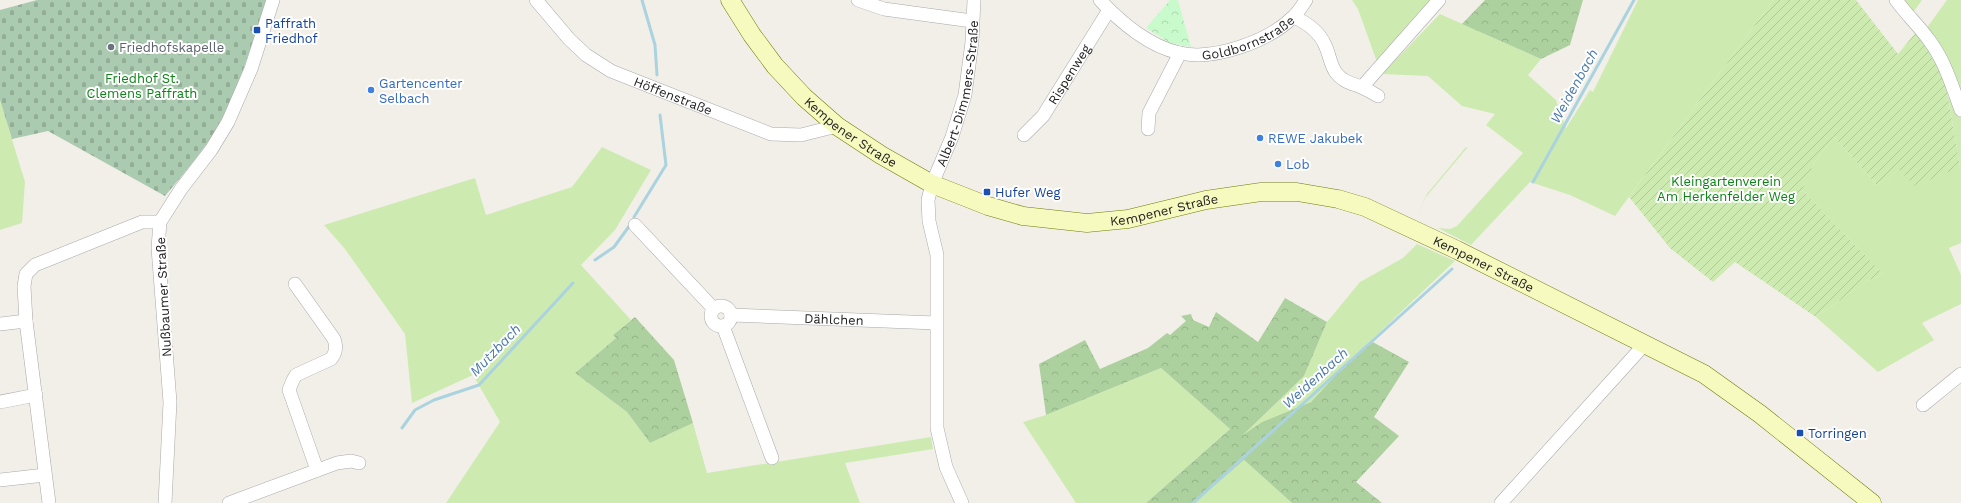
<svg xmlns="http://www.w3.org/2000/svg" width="1961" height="503" viewBox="0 0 1961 503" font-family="'Work Sans',sans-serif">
  <defs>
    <pattern id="forest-crowns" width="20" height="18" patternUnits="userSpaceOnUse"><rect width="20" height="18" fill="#add19e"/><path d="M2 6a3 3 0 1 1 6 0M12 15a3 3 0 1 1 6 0" fill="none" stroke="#95b388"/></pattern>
    <pattern id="cemetery-stones" width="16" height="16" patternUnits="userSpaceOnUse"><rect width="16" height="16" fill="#aacbaf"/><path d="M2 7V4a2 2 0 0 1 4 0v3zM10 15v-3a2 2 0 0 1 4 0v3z" fill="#92ae96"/></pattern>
    <pattern id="park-crowns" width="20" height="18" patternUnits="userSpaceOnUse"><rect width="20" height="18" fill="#c8facc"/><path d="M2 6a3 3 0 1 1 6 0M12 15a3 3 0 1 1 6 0" fill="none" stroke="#acd6af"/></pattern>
    <pattern id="garden-furrows" width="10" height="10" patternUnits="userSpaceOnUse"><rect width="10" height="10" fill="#cdebb0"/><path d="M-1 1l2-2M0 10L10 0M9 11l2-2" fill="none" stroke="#b0c997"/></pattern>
  </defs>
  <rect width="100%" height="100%" fill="#f2efe9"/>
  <g fill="#cdebb0">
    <path d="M1352,0H1431L1377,62L1358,9Z"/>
    <path d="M1638,0H1773L1615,216L1570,195L1530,182L1471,245L1438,228L1450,229L1457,226L1523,153L1486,125L1495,114L1462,106L1428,76L1382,74L1440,14L1541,59L1528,75L1556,100L1566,128L1590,90L1593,92Z"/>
    <path d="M1902,0H1922L1912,14Z"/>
    <path d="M1947,0H1961V96L1926,29Z"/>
    <path d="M1948,97H1952L1961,117V243L1949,248L1961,275V304L1922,323L1934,340L1878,372L1816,317L1867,281L1883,274L1801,189L1814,163L1834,137L1877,185L1899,170L1960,167Z"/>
    <path d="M0,100L25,182L22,223L0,230Z"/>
    <path d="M602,147L651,170L615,230L581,265L631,320L613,335L616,338L575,373L627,412L650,443L693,423L707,473L931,437L933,449L845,463L860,503H446L500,422L473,375L412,403L405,334L345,249L324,225L475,178L486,215L572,187Z"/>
    <path d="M1466,147L1467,148L1426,197L1416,217L1427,194Z"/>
    <path d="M1417,244L1455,261L1347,363L1311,402L1262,422L1240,438L1304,376L1327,322L1360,282L1403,258Z"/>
    <path d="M1161,368L1230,429L1146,503H1076L1023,422L1046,415Z"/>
    <path d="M1244,460L1292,503H1194Z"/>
  </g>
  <g fill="url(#forest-crowns)">
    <path d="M1485,0H1583L1570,45L1541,59L1462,24Z"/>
    <path d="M1285,298L1327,322L1304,376L1243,435L1262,422L1311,402L1347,363L1371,341L1409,362L1374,417L1399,436L1356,482L1382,503H1292L1244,460L1194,503H1146L1230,429L1161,368L1046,415L1039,364L1085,340L1100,369L1148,348L1167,333L1170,335L1186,321L1181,316L1191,314L1193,320L1209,327L1216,312L1258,342Z"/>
    <path d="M635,317L674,360L693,423L650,443L627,412L575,373L616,338L613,335Z"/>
  </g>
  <path fill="url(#cemetery-stones)" d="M37,0H266C251,46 238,94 212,136C198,157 181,177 165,196L48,131L12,139L0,100V10Z"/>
  <path fill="url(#park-crowns)" d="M1170,0H1178L1191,47L1170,43L1146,28Z"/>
  <path fill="url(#garden-furrows)" d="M1773,0H1856L1898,54L1917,31L1935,54L1946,86L1960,167L1915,186L1899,170L1877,185L1834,137L1814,163L1802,190L1883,274L1867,281L1816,317L1735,262L1713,282L1670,248L1629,197Z"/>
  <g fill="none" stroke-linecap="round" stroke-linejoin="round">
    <g stroke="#aad3df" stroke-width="3">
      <path d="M642,0L655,45L657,75"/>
      <path d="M1533,182L1634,0"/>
      <path d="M634,217L666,165L660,115"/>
      <path d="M595,260L614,247L630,225"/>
      <path d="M402,428L415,410L434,400L479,385L573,283"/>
      <path d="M1193,503L1452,269"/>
    </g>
    <defs>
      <g id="minor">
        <path id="s1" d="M536,0L569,39L586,55L611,71L771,134L801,135L837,126"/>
        <path d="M858,0L884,9L972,21"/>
        <path id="s2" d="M1100,0C1120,22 1150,47 1180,53C1214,61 1269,41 1293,17C1298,13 1302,6 1306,0"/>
        <path d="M1896,0C1906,14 1919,26 1929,40C1945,61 1952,86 1961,110"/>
        <path d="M1294,17C1307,23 1319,31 1325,45C1330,55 1330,66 1337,74C1344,82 1351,83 1361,87C1367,89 1372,93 1378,96"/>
        <path d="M1362,87L1439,0"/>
        <path d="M1148,129L1149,113L1180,53"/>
        <path id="s3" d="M1024,135L1043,116L1109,10"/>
        <path d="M635,225L714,309"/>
        <path d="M295,284L334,339C337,347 336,353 331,359L296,375L293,380L289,390L317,470"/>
        <circle cx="721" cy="316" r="10"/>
        <path id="s4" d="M731,315L936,323"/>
        <path d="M0,324L26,321"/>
        <path d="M723,326L772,458"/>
        <path d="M0,402L36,395"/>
        <path d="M1923,405L1961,374"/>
        <path d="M0,480L45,475"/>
        <path d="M49,503L26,321L24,286L26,274L35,265L142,222H160"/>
        <path d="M165,503L170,402L158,248L160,222L181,189L211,150L228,122L251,69L273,0"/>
        <path d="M229,503L337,463L351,461L359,463"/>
        <path id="s5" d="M962,503L946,467L937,428V255L929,221L928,200L932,184L952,137L965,95L972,42L974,0"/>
        <path d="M1501,503L1644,345"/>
      </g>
      <g id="secondary">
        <path id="s6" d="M730,0L752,35L775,66L804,97L837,126L881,155L932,184L988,206L1023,216L1087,223L1128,219L1206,200L1261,192H1297L1338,199L1365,207L1457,250L1704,374L1760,414L1872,503"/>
      </g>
    </defs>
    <use href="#minor" stroke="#a9a9a9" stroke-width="14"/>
    <use href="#secondary" stroke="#707d05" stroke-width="19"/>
    <use href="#minor" stroke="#fff" stroke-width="13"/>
    <use href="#secondary" stroke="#f7fabf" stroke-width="18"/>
  </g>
  <g fill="#1a4fb4" stroke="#fff" stroke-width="1.5">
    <rect x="253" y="26" width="8" height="8" rx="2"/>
    <rect x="983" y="188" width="8" height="8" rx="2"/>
    <rect x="1796" y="429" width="8" height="8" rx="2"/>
  </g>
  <circle fill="#6b7280" stroke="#fff" stroke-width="1.5" cx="111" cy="47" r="4"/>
  <g fill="#3f7fe0" stroke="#fff" stroke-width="1.5">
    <circle cx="371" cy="90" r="4"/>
    <circle cx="1260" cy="138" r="4"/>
    <circle cx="1278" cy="164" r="4"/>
  </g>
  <g text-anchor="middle" stroke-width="4" stroke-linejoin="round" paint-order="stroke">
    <g font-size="13" fill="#164399" stroke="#fff" text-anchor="start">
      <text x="265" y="28">Paffrath<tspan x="265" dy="15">Friedhof</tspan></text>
      <text x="995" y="197">Hufer Weg</text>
      <text x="1808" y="438">Torringen</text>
    </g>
    <g font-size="13" fill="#222" stroke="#fff">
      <text dy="5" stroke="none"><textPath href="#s2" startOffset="169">Goldbornstraße</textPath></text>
      <text dy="5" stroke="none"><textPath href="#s3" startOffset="76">Rispenweg</textPath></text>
      <text dy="5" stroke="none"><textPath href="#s5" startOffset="420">Albert-Dimmers-Straße</textPath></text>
      <text dy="5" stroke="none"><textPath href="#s1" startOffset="171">Höffenstraße</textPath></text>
      <text dy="5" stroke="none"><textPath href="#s6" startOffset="181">Kempener Straße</textPath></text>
      <text dy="5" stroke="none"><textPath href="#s6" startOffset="517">Kempener Straße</textPath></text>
      <text dy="5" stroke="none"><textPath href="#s6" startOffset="853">Kempener Straße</textPath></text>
      <text transform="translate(163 297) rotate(-93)" y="5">Nußbaumer Straße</text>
      <text dy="5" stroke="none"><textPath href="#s4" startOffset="103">Dählchen</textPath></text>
    </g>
    <g font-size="13" fill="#5b616d" stroke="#fff" text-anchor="start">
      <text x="119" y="52">Friedhofskapelle</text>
    </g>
    <g font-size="13" fill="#0c8416" stroke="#fff">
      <text x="142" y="83">Friedhof St.<tspan x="142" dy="15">Clemens Paffrath</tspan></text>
      <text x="1726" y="186">Kleingartenverein<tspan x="1726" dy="15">Am Herkenfelder Weg</tspan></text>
    </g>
    <g font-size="13" fill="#366cbe" stroke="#fff" text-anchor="start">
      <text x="379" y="88">Gartencenter<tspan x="379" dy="15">Selbach</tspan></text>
      <text x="1268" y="143">REWE Jakubek</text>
      <text x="1286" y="169">Lob</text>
    </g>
    <g font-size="14" font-style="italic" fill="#4a7aab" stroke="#fff">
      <text transform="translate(1574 86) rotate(-61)" y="5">Weidenbach</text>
      <text transform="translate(495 350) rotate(-46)" y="5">Mutzbach</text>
      <text transform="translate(1315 378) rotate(-42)" y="5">Weidenbach</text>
    </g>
  </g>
</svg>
